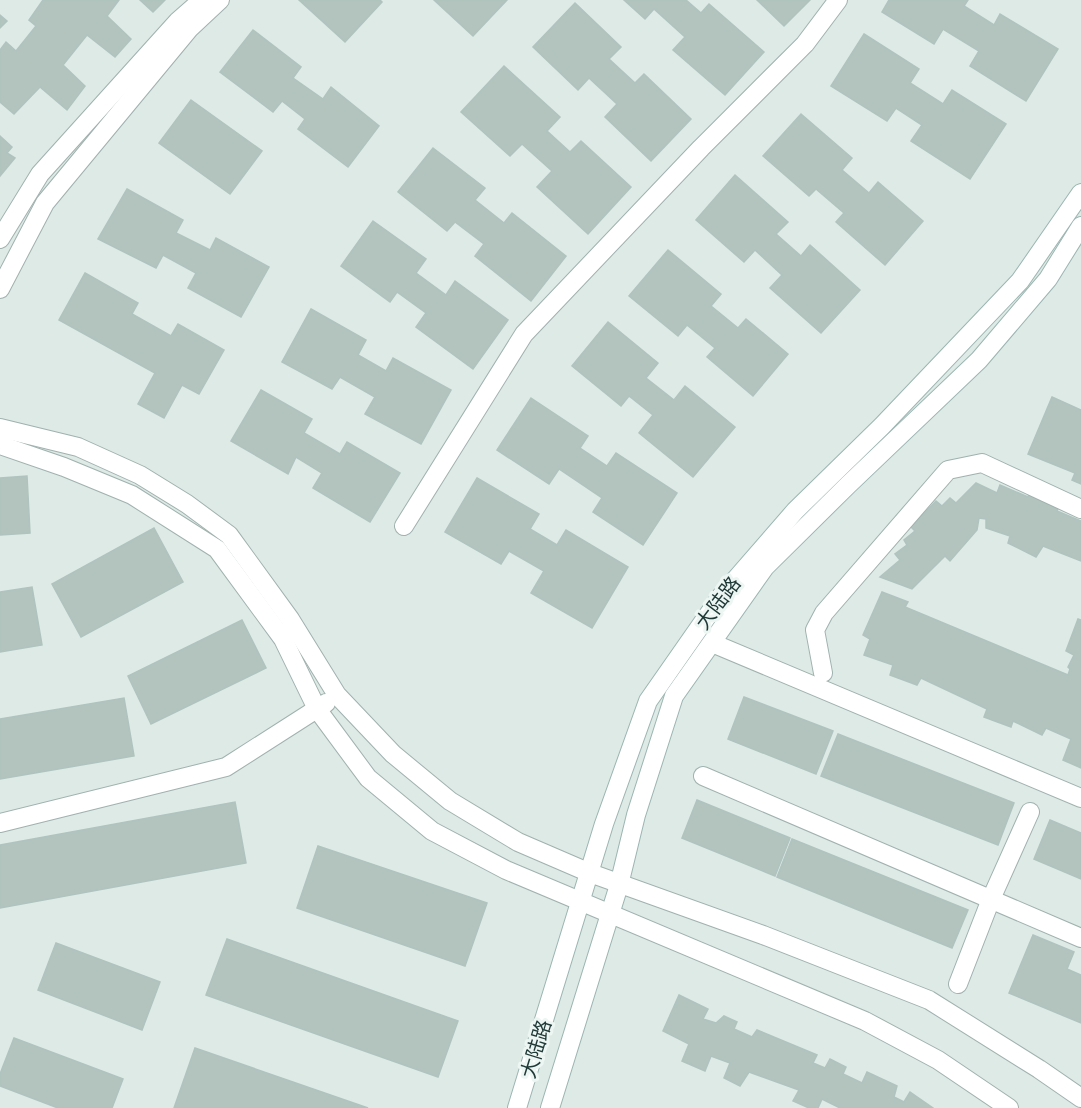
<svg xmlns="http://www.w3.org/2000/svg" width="1081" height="1108" viewBox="0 0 1081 1108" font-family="'DM Sans','Noto Sans SC',sans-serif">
  <rect width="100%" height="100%" fill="#ddeae6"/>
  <g fill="#b3c4bf" stroke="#b0c3be" stroke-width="1.5">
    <path d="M43,0H119L107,16L131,39L115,57L87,35L63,65L85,86L67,110L40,87L14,114L0,102V50L6,42L16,51L36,26L29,20Z"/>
    <path d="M140,0H165L153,12Z"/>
    <path d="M299,0H380L382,2L345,42Z"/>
    <path d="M434,0H507L473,36Z"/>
    <path d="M624,0H686L701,13L709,4L764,52L725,95L673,50L685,37L654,9L645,19Z"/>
    <path d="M757,0H810L784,26Z"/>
    <path d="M889,0H968L964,6L994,25L1000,14L1058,49L1026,101L970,66L979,51L943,29L934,44L882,12Z"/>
    <path d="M575,3L621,47L609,59L635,83L644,74L691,119L651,161L605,117L617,104L589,78L578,90L533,47Z"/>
    <path d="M0,15L7,21L0,28Z"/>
    <path d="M253,30L301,67L293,78L323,99L331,87L379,126L348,167L298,129L305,119L282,101L273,112L220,72Z"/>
    <path d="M864,34L919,69L910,83L943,104L952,90L1006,124L970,179L911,141L922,125L896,108L887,121L831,86Z"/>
    <path d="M504,66L560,117L547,131L570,152L581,141L631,187L588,234L537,187L552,171L522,144L510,156L461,112Z"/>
    <path d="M191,100L262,151L230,194L159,143Z"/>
    <path d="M801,114L852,158L842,170L869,193L878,182L923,221L885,265L836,222L844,213L816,189L809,196L763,156Z"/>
    <path d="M0,136L12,147L7,153L15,158L0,176Z"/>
    <path d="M433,148L485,188L475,200L504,223L512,213L566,256L531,301L475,256L484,244L455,222L447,231L398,192Z"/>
    <path d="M735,175L788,222L776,234L801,256L810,245L860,290L821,333L770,288L782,275L755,250L744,262L696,220Z"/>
    <path d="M127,189L183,220L176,233L210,250L216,238L269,267L241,317L188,288L196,273L163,255L156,268L98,239Z"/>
    <path d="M373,221L426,259L416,273L446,295L455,281L508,320L473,369L416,327L426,313L397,292L390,302L341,266Z"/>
    <path d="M668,250L721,294L711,306L738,328L746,319L788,354L753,396L707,357L715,348L687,325L678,336L629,296Z"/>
    <path d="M85,273L138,303L132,314L171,336L178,324L224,350L199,394L182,385L164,418L138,404L155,373L59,320Z"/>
    <path d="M311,309L366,340L358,355L386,371L393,358L451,390L421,444L365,414L375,397L340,377L332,389L282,362Z"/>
    <path d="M608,322L658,363L646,378L674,400L685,386L735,427L693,477L639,433L653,415L629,396L621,406L572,366Z"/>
    <path d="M261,390L312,419L304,433L340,454L347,442L400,473L370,522L313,488L322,473L296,457L288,474L231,441Z"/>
    <path d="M1052,397L1081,410V484L1072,480L1075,473L1028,454Z"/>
    <path d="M531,398L588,436L580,448L607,466L616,453L677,493L643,545L593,512L602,498L559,469L549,484L497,450Z"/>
    <path d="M27,476L30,533L0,535V478Z"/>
    <path d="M477,478L539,514L530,529L557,545L566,530L628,567L592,628L531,593L544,571L509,551L501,564L445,532Z"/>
    <path d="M976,483L997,493L1000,485L1028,497L1029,494L1059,506L1057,511L1081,521V561L1043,546L1036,557L1008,543L1010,536L986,528V519L979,518L977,530L950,561L945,556L912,589L880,577L900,560L895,554L907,545L904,540L915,531L911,527L936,501L942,506L950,498L956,503Z"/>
    <path d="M154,528L183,582L81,637L52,584Z"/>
    <path d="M32,587L42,645L0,652V592Z"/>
    <path d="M882,592L908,602L905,607L1068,675L1070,669L1068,667L1074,655L1066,651L1078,619L1081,620V768L1063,760L1071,739L1046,728L1042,735L1013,721L1011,727L984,717L987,709L921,678L917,685L890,675L893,665L864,655L870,639L863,635Z"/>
    <path d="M242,620L266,668L151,724L128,676Z"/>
    <path d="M744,697L833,731L816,774L728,739Z"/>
    <path d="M124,698L134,756L0,779V719Z"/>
    <path d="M838,734L1014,803L998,845L821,776Z"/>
    <path d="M697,800L790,838L775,876L682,838Z"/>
    <path d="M235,802L246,863L0,908V845Z"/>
    <path d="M1050,820L1081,833V879L1034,859Z"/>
    <path d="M792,839L968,910L952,948L777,877Z"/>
    <path d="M318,846L487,903L465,966L297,908Z"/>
    <path d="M1033,935L1074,952L1067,969L1081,975V1023L1009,993Z"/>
    <path d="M227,939L458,1021L438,1077L206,995Z"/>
    <path d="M56,943L160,982L142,1030L38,990Z"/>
    <path d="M679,995L708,1009L703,1019L716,1023L724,1016L737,1022L734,1029L752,1037L757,1030L817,1055L813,1063L825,1068L830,1059L846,1067L843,1074L862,1083L867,1072L897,1086L894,1097L904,1102L910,1092L933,1108H840L822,1099L818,1108H809L793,1101L799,1090L749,1072L740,1086L724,1078L730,1063L711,1056L705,1071L682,1061L689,1044L663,1031Z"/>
    <path d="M14,1038L123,1079L112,1108H58L0,1086V1074Z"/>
    <path d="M195,1048L368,1108H174Z"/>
  </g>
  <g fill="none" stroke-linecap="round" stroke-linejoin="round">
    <defs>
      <g id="street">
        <path d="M0,239L40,174L178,21L202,0"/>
        <path d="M0,289L45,203L189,29L220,0"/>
        <path d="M0,428L78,447L140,475L187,504L229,535L290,619L337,695L393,754L450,801L518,842L590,873L763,935L929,1000L1039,1069L1081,1098"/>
        <path d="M0,445L64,467L132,495L217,549L283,639L317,709L368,778L432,831L506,870L865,1021L938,1060L1009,1108"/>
        <path d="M404,526L524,334L701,148L805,44L838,0"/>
        <path d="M712,643L1081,798"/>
        <path d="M823,673L815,630L824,613L948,470L982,463L1081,509"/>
        <path d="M703,776L1081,938"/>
        <path d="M0,823L226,767L326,703"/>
        <path d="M958,984L991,899L1030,812"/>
      </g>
      <g id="secondary">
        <path d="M517,1108L604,824L648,701L722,595L795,511L882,426L1020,281L1081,193"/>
        <path d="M550,1108L619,885L636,815L674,696L765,567L848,485L979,360L1048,279L1081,226"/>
      </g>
    </defs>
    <use href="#street" stroke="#a0b1ae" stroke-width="20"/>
    <use href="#secondary" stroke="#9cb5b0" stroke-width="20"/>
    <use href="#street" stroke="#fff" stroke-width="18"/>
    <use href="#secondary" stroke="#fff" stroke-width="18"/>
  </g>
  <g text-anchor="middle" stroke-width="6" stroke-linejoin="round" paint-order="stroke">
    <g font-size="20" fill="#1f3936" stroke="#edf6f3">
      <text transform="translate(718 603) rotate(-53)" y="7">大陆路</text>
      <text transform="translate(536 1049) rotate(-73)" y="7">大陆路</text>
    </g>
  </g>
</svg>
